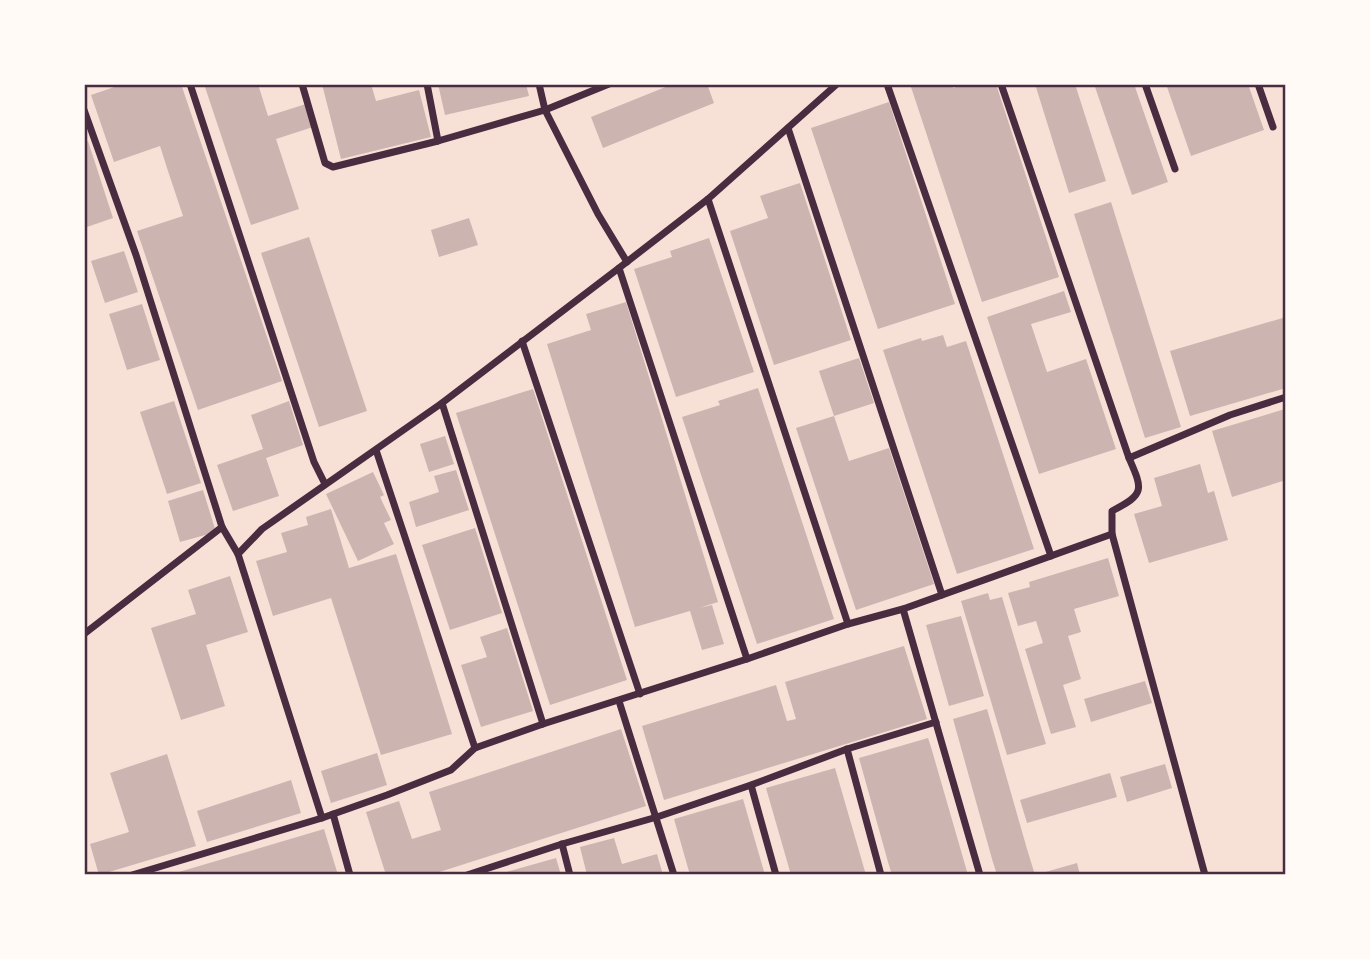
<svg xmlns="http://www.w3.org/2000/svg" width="1370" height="959" viewBox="0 0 1370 959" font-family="Spectral,serif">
<rect width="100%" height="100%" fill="#f7e1d7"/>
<g fill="#ccb4b1">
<polygon points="123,84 181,84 282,381 198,410 137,231 183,216 167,168 160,146 114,162 91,95"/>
<polygon points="204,84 258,84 268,116 306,104 313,127 276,139 299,209 251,225"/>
<polygon points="322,84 371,84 376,101 419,90 431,137 341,159"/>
<polygon points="438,84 526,84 529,96 445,115"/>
<polygon points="673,84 707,84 714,103 603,148 591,117"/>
<polygon points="910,84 952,84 953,88 967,84 996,84 1059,277 982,302"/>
<polygon points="1035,84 1075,84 1106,181 1069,193"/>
<polygon points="1094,84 1134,84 1168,182 1132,195"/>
<polygon points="1166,84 1248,84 1264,130 1191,156"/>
<polygon points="889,102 955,304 878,329 811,128"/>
<polygon points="88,141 113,218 84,228 84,142"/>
<polygon points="800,183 851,340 774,365 730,231 768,218 760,196"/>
<polygon points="1111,202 1181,427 1145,438 1074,214"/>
<polygon points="469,218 478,245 439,257 431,230"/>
<polygon points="309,237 367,411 319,427 261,253"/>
<polygon points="709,238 754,372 676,397 634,269 672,257 670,251"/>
<polygon points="124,251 138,292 105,303 91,261"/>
<polygon points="1064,291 1071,312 1031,324 1047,372 1086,359 1116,449 1039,474 987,317"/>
<polygon points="626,302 718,602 699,608 712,605 724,644 702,650 690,611 635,627 547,344 591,330 586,314"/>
<polygon points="142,304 160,360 127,370 109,314"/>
<polygon points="1286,317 1286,388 1190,416 1170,351"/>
<polygon points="943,335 947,347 966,341 1034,549 957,574 883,350 921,338 922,341"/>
<polygon points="859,358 874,403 834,416 819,371"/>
<polygon points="758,388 834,619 757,644 682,417 720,405 718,401"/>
<polygon points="533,389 627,680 550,705 456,413"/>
<polygon points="174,401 201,483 167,494 140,412"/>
<polygon points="289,401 303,445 266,458 279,496 233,511 217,465 263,449 251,415"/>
<polygon points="1285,409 1286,480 1232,497 1212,431"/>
<polygon points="834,416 849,461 889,448 934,584 856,610 796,428"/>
<polygon points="445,436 454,464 429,472 420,444"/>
<polygon points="1200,464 1208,493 1214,491 1228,540 1149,563 1134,514 1162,506 1154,478"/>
<polygon points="456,470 469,510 416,527 409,502 439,492 434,476"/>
<polygon points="373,472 384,495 380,497 391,520 384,523 394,544 358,561 326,494"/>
<polygon points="203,490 216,532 180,542 168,501"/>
<polygon points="331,509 349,568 396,554 452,734 381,755 331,598 273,616 256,561 287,552 281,533 308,525 306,517"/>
<polygon points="475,528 502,613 450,630 422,545"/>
<polygon points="1108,558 1119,596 1074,609 1081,632 1068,636 1081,679 1063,685 1076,727 1051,734 1025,649 1043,643 1036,621 1018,626 1008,593 1030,587 1029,582"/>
<polygon points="230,576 248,632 206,645 225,706 181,720 151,628 196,614 188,590"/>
<polygon points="988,593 990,600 1002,597 1046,744 1007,755 961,601"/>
<polygon points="961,616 984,696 949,706 926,625"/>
<polygon points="507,628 533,711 481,727 461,665 487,657 480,637"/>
<polygon points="904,646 927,719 664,800 642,726 776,685 787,721 796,719 785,682"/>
<polygon points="1145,681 1152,703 1091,722 1084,699"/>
<polygon points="987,709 1027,849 1035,875 997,875 992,859 953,719"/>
<polygon points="621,729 646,806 430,875 386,875 366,812 399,801 412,839 441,830 429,792"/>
<polygon points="928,738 931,747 968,875 892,875 888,862 859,758"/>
<polygon points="377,753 387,785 331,803 321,771"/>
<polygon points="167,754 196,846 99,875 90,844 129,832 110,773"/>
<polygon points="1165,764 1172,788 1127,802 1120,777"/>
<polygon points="835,768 866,875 791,875 766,788"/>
<polygon points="1110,773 1117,797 1027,823 1020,800"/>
<polygon points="291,780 301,813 207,842 197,811"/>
<polygon points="743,799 765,875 690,875 674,819"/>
<polygon points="324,829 338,875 172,875 172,874"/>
<polygon points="614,838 622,864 657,854 663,875 587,875 580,847"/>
<polygon points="556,858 561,875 499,875 499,874"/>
<polygon points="1077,863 1080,875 1043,875 1042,873"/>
</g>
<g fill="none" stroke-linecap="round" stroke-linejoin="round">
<g stroke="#4a2c40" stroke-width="7">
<polyline points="190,84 314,462 325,484"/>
<polyline points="302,84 325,163 333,167 438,141 545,110 609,84"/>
<polyline points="427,84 438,141"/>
<polyline points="539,84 545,110 598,214 627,262"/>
<polyline points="887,84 1051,556"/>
<path d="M1001,84L1129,458C1143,490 1145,494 1112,511V534L1205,875"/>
<polyline points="1145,84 1175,169"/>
<polyline points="1258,84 1273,127"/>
<polyline points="84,110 136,255 222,527 238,554 322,818"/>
<polyline points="788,128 942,595"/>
<polyline points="708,199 848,624"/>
<polyline points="619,268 747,659"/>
<polyline points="522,341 640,694"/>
<polyline points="442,403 543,724"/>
<polyline points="376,450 475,748"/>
<polyline points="1129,458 1230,415 1286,397"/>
<polyline points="238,554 262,529 442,403 619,268 708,199 837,84"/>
<polyline points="903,609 980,875"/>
<polyline points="84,634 222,527"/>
<polyline points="619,701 674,875"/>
<polyline points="847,749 881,875"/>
<polyline points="751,785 776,875"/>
<polyline points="333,814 350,875"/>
<polyline points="562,844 570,875"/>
<polyline points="132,875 322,818 387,795 451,770 475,748 543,724 747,659 848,624 903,609 1112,534"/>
<polyline points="467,875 562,844 657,817 751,785 847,749 936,722"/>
</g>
</g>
<rect width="1370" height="959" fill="none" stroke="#fffaf5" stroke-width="172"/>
<rect x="86" y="86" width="1198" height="787" fill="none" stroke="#4a2c40" stroke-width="2.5"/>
</svg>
